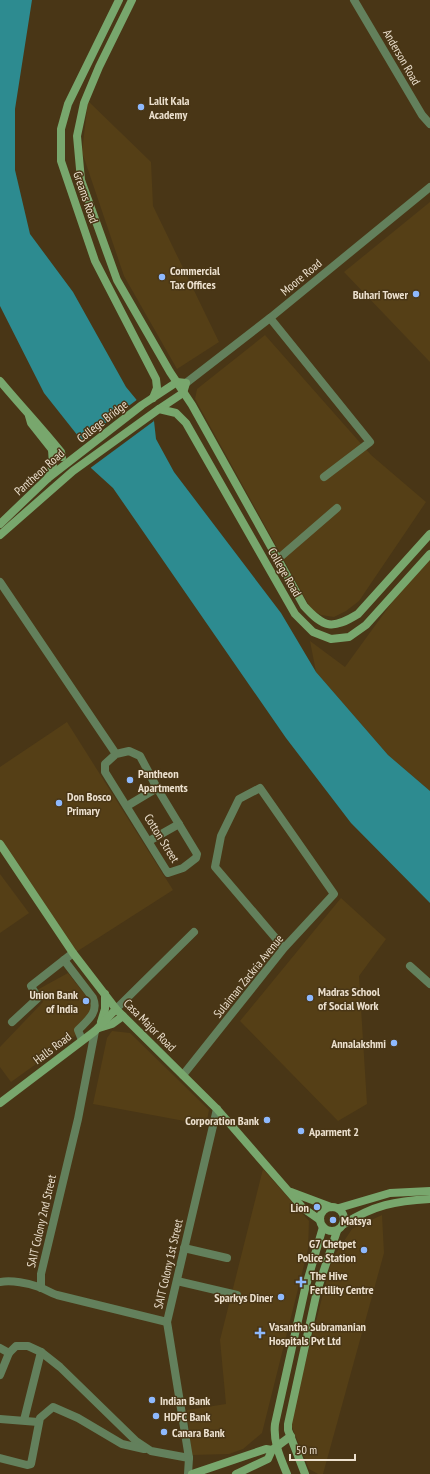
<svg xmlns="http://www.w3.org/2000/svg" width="430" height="1474" viewBox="0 0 430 1474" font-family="'PT Sans Narrow',sans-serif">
<rect width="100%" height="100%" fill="#493616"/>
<g fill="#553f16">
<polygon points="88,101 151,162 153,206 219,342 177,369 124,276 82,152"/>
<polygon points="430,202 430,362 344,272"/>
<polygon points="265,335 371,455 426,502 359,601 346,611 334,617 321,615 311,609 195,399 197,389"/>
<polygon points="430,550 430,791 388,755 316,672 310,641 345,667"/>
<polygon points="67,722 173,890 73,954 0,840 0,767"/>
<polygon points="0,874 29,913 0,933"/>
<polygon points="341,898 386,939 359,976 367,1104 338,1121 240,1021"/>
<polygon points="68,973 94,1006 86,1028 11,1082 0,1067 0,1047 43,1002 37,990"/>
<polygon points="112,1031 130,1033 209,1110 206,1125 93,1104 107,1038"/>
<polygon points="263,1169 309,1221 308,1249 262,1433 243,1449 229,1454 192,1455 187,1410 226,1404 220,1340"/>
<polygon points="382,1215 384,1253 323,1474 318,1474 309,1469 290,1422 332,1259 352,1229"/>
</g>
<polygon fill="#2d8b90" points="0,0 32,0 15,109 15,170 30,234 73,292 126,387 154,421 156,439 174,472 281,613 316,672 388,755 430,791 430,903 351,823 286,738 113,488 91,468 82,441 44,393 0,306"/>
<polygon fill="#493616" points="138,399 154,421 89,469 80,442"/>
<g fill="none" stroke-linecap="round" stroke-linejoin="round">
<g stroke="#63805c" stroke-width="8">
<polyline points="354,0 422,115 430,124"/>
<polyline points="270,318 370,442 324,477"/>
<polyline points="186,383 270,318 430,187"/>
<polyline points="278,559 337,508"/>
<polyline points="0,582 116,754 105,764 105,772 166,870 168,873 183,868 196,858 197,854 157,788 140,756 129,751 116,754"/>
<polyline points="127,806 157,788"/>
<polyline points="149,841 179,824"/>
<path d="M64,960L93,998C99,1012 88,1020 78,1030L82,1040"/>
<polyline points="410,966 430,984"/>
<polyline points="116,1009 194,932"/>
<polyline points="12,1022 38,998 31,986 73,953"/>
<polyline points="183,1075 284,948 334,894 260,788 239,799 221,836 215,867 284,948"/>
<polyline points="184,1248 227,1258"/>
<polyline points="177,1281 237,1295"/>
<path d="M0,1282C12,1280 28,1283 39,1287C45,1289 50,1293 57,1295L167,1322"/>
<polyline points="41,1288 41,1274 78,1119 95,1031"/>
<polyline points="0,1348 9,1353 16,1346 28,1346 41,1352 60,1367 136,1441 151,1451 189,1458"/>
<polyline points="0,1375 9,1353"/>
<polyline points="0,1419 38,1422"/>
<polyline points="24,1420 41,1352"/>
<polyline points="0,1458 27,1465 31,1464 40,1418 53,1407 78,1418 122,1444 144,1449"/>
<polyline points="188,1474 189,1458 167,1322 217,1109"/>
</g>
<g stroke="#78a76d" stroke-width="8">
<polyline points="119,0 68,104 61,129 61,161 95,261 156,379 157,388 153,398"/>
<path d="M132,0L99,67L84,103L77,136L81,180L117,280L170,372L192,405L304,606C324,628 332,630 358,614L430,534"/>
<path d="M0,381C20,405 41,427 61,452L62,457"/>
<polyline points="29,416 31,423 54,452"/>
<polyline points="48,478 53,465 52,449"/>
<polyline points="0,524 48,478 142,405 177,382 186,383 183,393 159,409"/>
<polyline points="0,535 73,471 159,409 176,413 186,423 295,614 313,632 331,639 349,637 366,625 430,554"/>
<polyline points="0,844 73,953 116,1009 217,1109 303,1208 320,1220"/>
<polyline points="101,1022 105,1009 105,994"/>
<polyline points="99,1028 112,1024 123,1016"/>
<polyline points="0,1103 95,1031 116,1009"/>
<polyline points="291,1192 331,1207"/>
<circle cx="332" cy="1219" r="12"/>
<polyline points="339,1208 390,1193 430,1191"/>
<path d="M344,1224C374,1205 395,1201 430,1199"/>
<polyline points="192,1474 266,1449 272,1450"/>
<polyline points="236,1474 268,1459 272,1450 291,1436"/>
<path d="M287,1474C280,1457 273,1442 275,1424L305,1289L323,1227"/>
<polyline points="305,1474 288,1430 288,1424 317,1291 337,1231"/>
</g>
</g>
<g fill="#8eb9fd" stroke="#493616" stroke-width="1.5">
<circle cx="141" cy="107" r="4"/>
<circle cx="162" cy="277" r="4"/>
<circle cx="416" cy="294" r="4"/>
<circle cx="130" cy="780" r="4"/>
<circle cx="59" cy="803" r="4"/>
<circle cx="310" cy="998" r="4"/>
<circle cx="86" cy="1001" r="4"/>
<circle cx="394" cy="1043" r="4"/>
<circle cx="267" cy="1120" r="4"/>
<circle cx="301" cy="1131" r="4"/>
<circle cx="317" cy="1207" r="4"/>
<circle cx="333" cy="1220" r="4"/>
<circle cx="364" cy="1250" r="4"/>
<path d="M299 1276h4v4h4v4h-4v4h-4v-4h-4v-4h4z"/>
<circle cx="281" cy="1297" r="4"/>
<path d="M258 1327h4v4h4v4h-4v4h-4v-4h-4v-4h4z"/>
<circle cx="152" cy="1400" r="4"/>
<circle cx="156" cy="1416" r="4"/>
<circle cx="164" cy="1432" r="4"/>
</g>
<g text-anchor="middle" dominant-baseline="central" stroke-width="3" stroke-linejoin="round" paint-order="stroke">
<g font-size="12" fill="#ece0ce" stroke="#493616">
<text transform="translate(402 57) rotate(60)">Anderson Road</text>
<text transform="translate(86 197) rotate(71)">Greams Road</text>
<text transform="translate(301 277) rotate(-40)">Moore Road</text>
<text transform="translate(102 421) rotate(-38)">College Bridge</text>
<text transform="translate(39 472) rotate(-42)">Pantheon Road</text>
<text transform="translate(285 572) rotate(60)">College Road</text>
<text transform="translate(162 838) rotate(58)">Cotton Street</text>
<text transform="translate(248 976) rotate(-51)">Sulaiman Zackria Avenue</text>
<text transform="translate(150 1025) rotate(45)">Casa Major Road</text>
<text transform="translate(52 1048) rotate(-37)">Halls Road</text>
<text transform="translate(41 1221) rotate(-77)">SAIT Colony 2nd Street</text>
<text transform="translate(168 1264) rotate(-77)">SAIT Colony 1st Street</text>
</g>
<g font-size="12" font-weight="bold" fill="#ece0ce" stroke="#493616" text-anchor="start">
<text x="149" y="100">Lalit Kala<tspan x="149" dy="14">Academy</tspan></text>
<text x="170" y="270">Commercial<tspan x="170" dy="14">Tax Offices</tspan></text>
<text x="408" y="294" text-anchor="end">Buhari Tower</text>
<text x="138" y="773">Pantheon<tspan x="138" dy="14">Apartments</tspan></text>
<text x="67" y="796">Don Bosco<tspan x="67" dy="14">Primary</tspan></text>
<text x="318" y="991">Madras School<tspan x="318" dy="14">of Social Work</tspan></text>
<text x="78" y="994" text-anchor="end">Union Bank<tspan x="78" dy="14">of India</tspan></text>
<text x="386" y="1043" text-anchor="end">Annalakshmi</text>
<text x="259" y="1120" text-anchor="end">Corporation Bank</text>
<text x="309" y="1131">Aparment 2</text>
<text x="309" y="1207" text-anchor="end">Lion</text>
<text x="341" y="1220">Matsya</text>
<text x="356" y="1243" text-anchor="end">G7 Chetpet<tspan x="356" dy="14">Police Station</tspan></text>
<text x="310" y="1275">The Hive<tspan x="310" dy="14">Fertility Centre</tspan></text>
<text x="273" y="1297" text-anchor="end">Sparkys Diner</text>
<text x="269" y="1326">Vasantha Subramanian<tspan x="269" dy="14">Hospitals Pvt Ltd</tspan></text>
<text x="160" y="1400">Indian Bank</text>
<text x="164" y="1416">HDFC Bank</text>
<text x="172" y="1432">Canara Bank</text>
</g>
</g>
<path d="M290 1454v6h65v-6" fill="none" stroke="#ece0ce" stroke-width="2"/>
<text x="296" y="1454" font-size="12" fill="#ece0ce" stroke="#493616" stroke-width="3" paint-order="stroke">50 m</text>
</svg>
